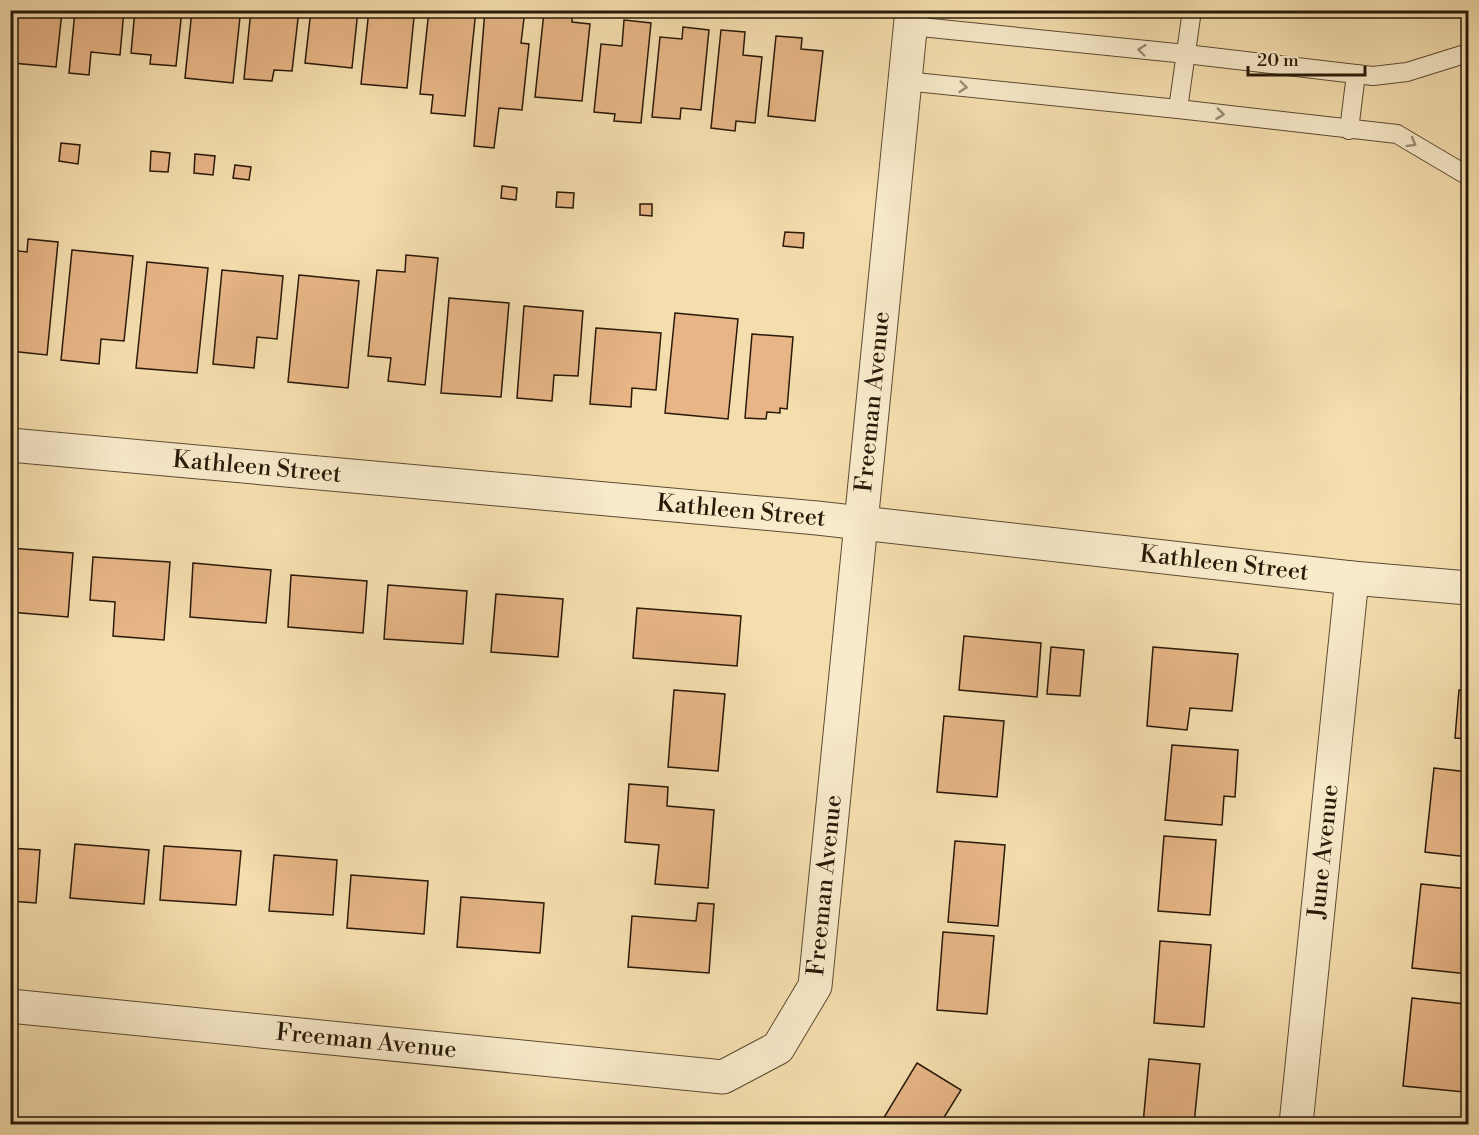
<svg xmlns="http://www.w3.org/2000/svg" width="1479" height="1135" viewBox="0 0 1479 1135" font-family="'Libre Bodoni',serif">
<rect width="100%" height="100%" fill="#f5deae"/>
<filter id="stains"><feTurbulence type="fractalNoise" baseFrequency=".00333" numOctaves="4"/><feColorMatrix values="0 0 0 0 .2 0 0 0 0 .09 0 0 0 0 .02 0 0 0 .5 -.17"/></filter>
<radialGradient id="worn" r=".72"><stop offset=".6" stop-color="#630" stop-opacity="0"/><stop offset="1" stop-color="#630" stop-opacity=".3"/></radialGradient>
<g fill="#e7b586" stroke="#291a09" stroke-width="1.5">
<polygon points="18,10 65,10 65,13 62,12 56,67 12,63"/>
<polygon points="73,10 124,10 120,55 91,52 89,75 69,73 75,11"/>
<polygon points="135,10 182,10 176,66 150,64 151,55 131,53"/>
<polygon points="192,10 232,10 231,16 240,17 233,83 185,78"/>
<polygon points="251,10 299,10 292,71 274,70 272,81 244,79"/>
<polygon points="311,10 358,10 352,68 305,63"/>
<polygon points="369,10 407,10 406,16 414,17 407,88 361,84"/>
<polygon points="429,10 476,10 465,116 431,113 433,95 420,94"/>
<polygon points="485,10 525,10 521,43 529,44 522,110 499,108 494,148 474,146"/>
<polygon points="544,12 572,14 572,22 590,24 582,101 535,97"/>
<polygon points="624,20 651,23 641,123 614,121 615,114 594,112 601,44 622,46"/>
<polygon points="683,27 709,30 701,110 681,108 680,119 652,117 660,37 682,39"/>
<polygon points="721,30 745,32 743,55 762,57 755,123 736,121 735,131 711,128"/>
<polygon points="776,36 802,38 801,49 823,51 815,121 768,116"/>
<rect x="10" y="108" width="6" height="11"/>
<polygon points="61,143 80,145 78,164 59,161"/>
<polygon points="151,151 170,153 168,172 150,171"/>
<polygon points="195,154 215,156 213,175 194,173"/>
<polygon points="235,165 251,167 249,180 233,178"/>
<polygon points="502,186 517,188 516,200 501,198"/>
<polygon points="557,192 574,193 573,208 556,207"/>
<polygon points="10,193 13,193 11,212 10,212"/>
<polygon points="640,204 652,204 652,216 640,215"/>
<polygon points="785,232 804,233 803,248 783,246"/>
<polygon points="28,239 58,242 47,355 10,351 10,250 27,252"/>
<polygon points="72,250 133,256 124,341 101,339 99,364 61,360"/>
<polygon points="406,255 438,258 425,385 388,381 391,358 368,356 377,270 405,272"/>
<polygon points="147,262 208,268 197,373 136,368"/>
<polygon points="222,270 283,276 277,339 257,337 254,368 213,364"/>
<polygon points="299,275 359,281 348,388 288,382"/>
<polygon points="449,298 509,303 501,397 441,393"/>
<polygon points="524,306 583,311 578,376 554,375 552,401 517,398"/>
<polygon points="675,313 738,319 728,419 665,413"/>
<polygon points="1468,322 1468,401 1461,400"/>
<polygon points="596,328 661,333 656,390 632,388 631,407 590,404"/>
<polygon points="752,334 793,337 787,409 780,408 780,413 767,412 766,419 745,418"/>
<polygon points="10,548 73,553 68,617 10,612"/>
<polygon points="93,557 170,562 164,640 113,636 115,602 90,600"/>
<polygon points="193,563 271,570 266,623 190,617"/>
<polygon points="291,575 367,581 363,633 288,627"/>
<polygon points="388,585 467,591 463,644 384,639"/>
<polygon points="496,594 563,599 558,657 491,652"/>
<polygon points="637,608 741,616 737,666 633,658"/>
<polygon points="964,636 1041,643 1037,697 959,690"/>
<polygon points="1051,647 1084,650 1080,696 1047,694"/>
<polygon points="1153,647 1238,654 1232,711 1190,708 1187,730 1147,726"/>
<polygon points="674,690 725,694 718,771 668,767"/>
<polygon points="1459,690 1468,690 1468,739 1455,738"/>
<polygon points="944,716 1004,721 997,797 937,792"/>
<polygon points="1172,745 1238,750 1235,797 1224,796 1222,825 1165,820"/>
<polygon points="1434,768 1468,772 1468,857 1425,852"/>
<polygon points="629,784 668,787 667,806 714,810 708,888 655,884 659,845 625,842"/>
<polygon points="1164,836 1216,840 1210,915 1158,911"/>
<polygon points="955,841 1005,845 998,926 948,922"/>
<polygon points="75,844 149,850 144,904 70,898"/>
<polygon points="164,846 241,851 236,905 160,900"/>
<polygon points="10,848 40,850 36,903 10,901"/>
<polygon points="274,855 337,860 333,915 269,911"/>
<polygon points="351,875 428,881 424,934 347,928"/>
<polygon points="1421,884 1468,889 1468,974 1412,968"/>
<polygon points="461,897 544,903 540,953 457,947"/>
<polygon points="698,903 714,904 709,973 628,967 632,916 696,921"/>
<polygon points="943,932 994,936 987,1014 937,1010"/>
<polygon points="1160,941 1211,945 1204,1027 1154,1023"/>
<polygon points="1412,998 1465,1004 1462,1034 1468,1034 1468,1049 1464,1092 1403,1086"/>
<polygon points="1149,1059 1200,1064 1194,1124 1143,1124"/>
<polygon points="917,1063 961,1090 940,1124 880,1124"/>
<polygon points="14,1117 68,1123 68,1124 13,1124"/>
</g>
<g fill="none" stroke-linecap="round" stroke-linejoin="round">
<g stroke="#5c4b32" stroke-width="20">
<g id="service">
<polyline points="911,26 1186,54 1373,76 1407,72 1468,53"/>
<polyline points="905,81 1178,109 1397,134 1468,176"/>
<polyline points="1178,109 1192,10"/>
<polyline points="1349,130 1356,74"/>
</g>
</g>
<g stroke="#5c4b32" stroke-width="35">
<g id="minor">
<path id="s1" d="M10,445L817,518L1352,578L1468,588"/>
<path id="s2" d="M10,1006L723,1077L778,1048L815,986L912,10"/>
<path id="s3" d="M1296,1124L1352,578"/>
</g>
</g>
<use href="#service" stroke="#f8eaca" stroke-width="18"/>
<use href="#minor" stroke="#f8eaca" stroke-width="33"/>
</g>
<defs><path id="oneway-chevron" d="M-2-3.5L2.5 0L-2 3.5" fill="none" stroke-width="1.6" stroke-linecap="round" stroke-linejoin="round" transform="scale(1.5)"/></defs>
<g stroke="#9b8c73">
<use href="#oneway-chevron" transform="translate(1142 50) rotate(-174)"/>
<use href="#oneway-chevron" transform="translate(963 87) rotate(6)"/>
<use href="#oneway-chevron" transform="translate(1220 114) rotate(7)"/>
<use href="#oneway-chevron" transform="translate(1412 143) rotate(30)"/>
</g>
<g text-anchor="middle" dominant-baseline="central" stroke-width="5" stroke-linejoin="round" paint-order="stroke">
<g font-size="24" fill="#291a09" stroke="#f8eaca">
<text stroke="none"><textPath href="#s2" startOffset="1438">Freeman Avenue</textPath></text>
<text stroke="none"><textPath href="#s1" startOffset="248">Kathleen Street</textPath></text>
<text stroke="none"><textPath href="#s1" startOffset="734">Kathleen Street</textPath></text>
<text stroke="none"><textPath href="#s1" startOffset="1220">Kathleen Street</textPath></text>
<text stroke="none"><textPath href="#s3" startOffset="274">June Avenue</textPath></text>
<text stroke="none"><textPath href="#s2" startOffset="952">Freeman Avenue</textPath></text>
<text stroke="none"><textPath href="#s2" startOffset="358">Freeman Avenue</textPath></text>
</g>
</g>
<rect width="1479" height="1135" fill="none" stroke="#f5deae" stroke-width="36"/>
<rect x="12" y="12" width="1455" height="1111" fill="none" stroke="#291a09" stroke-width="3"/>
<rect x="18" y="18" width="1443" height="1099" fill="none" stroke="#291a09" stroke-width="1.5"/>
<path d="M1248 66v9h117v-9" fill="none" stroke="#291a09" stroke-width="3"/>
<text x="1257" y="66" font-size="18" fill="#291a09" stroke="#f8eaca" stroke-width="4.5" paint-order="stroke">20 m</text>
<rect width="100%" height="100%" filter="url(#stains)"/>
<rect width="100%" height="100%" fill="url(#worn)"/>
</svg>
